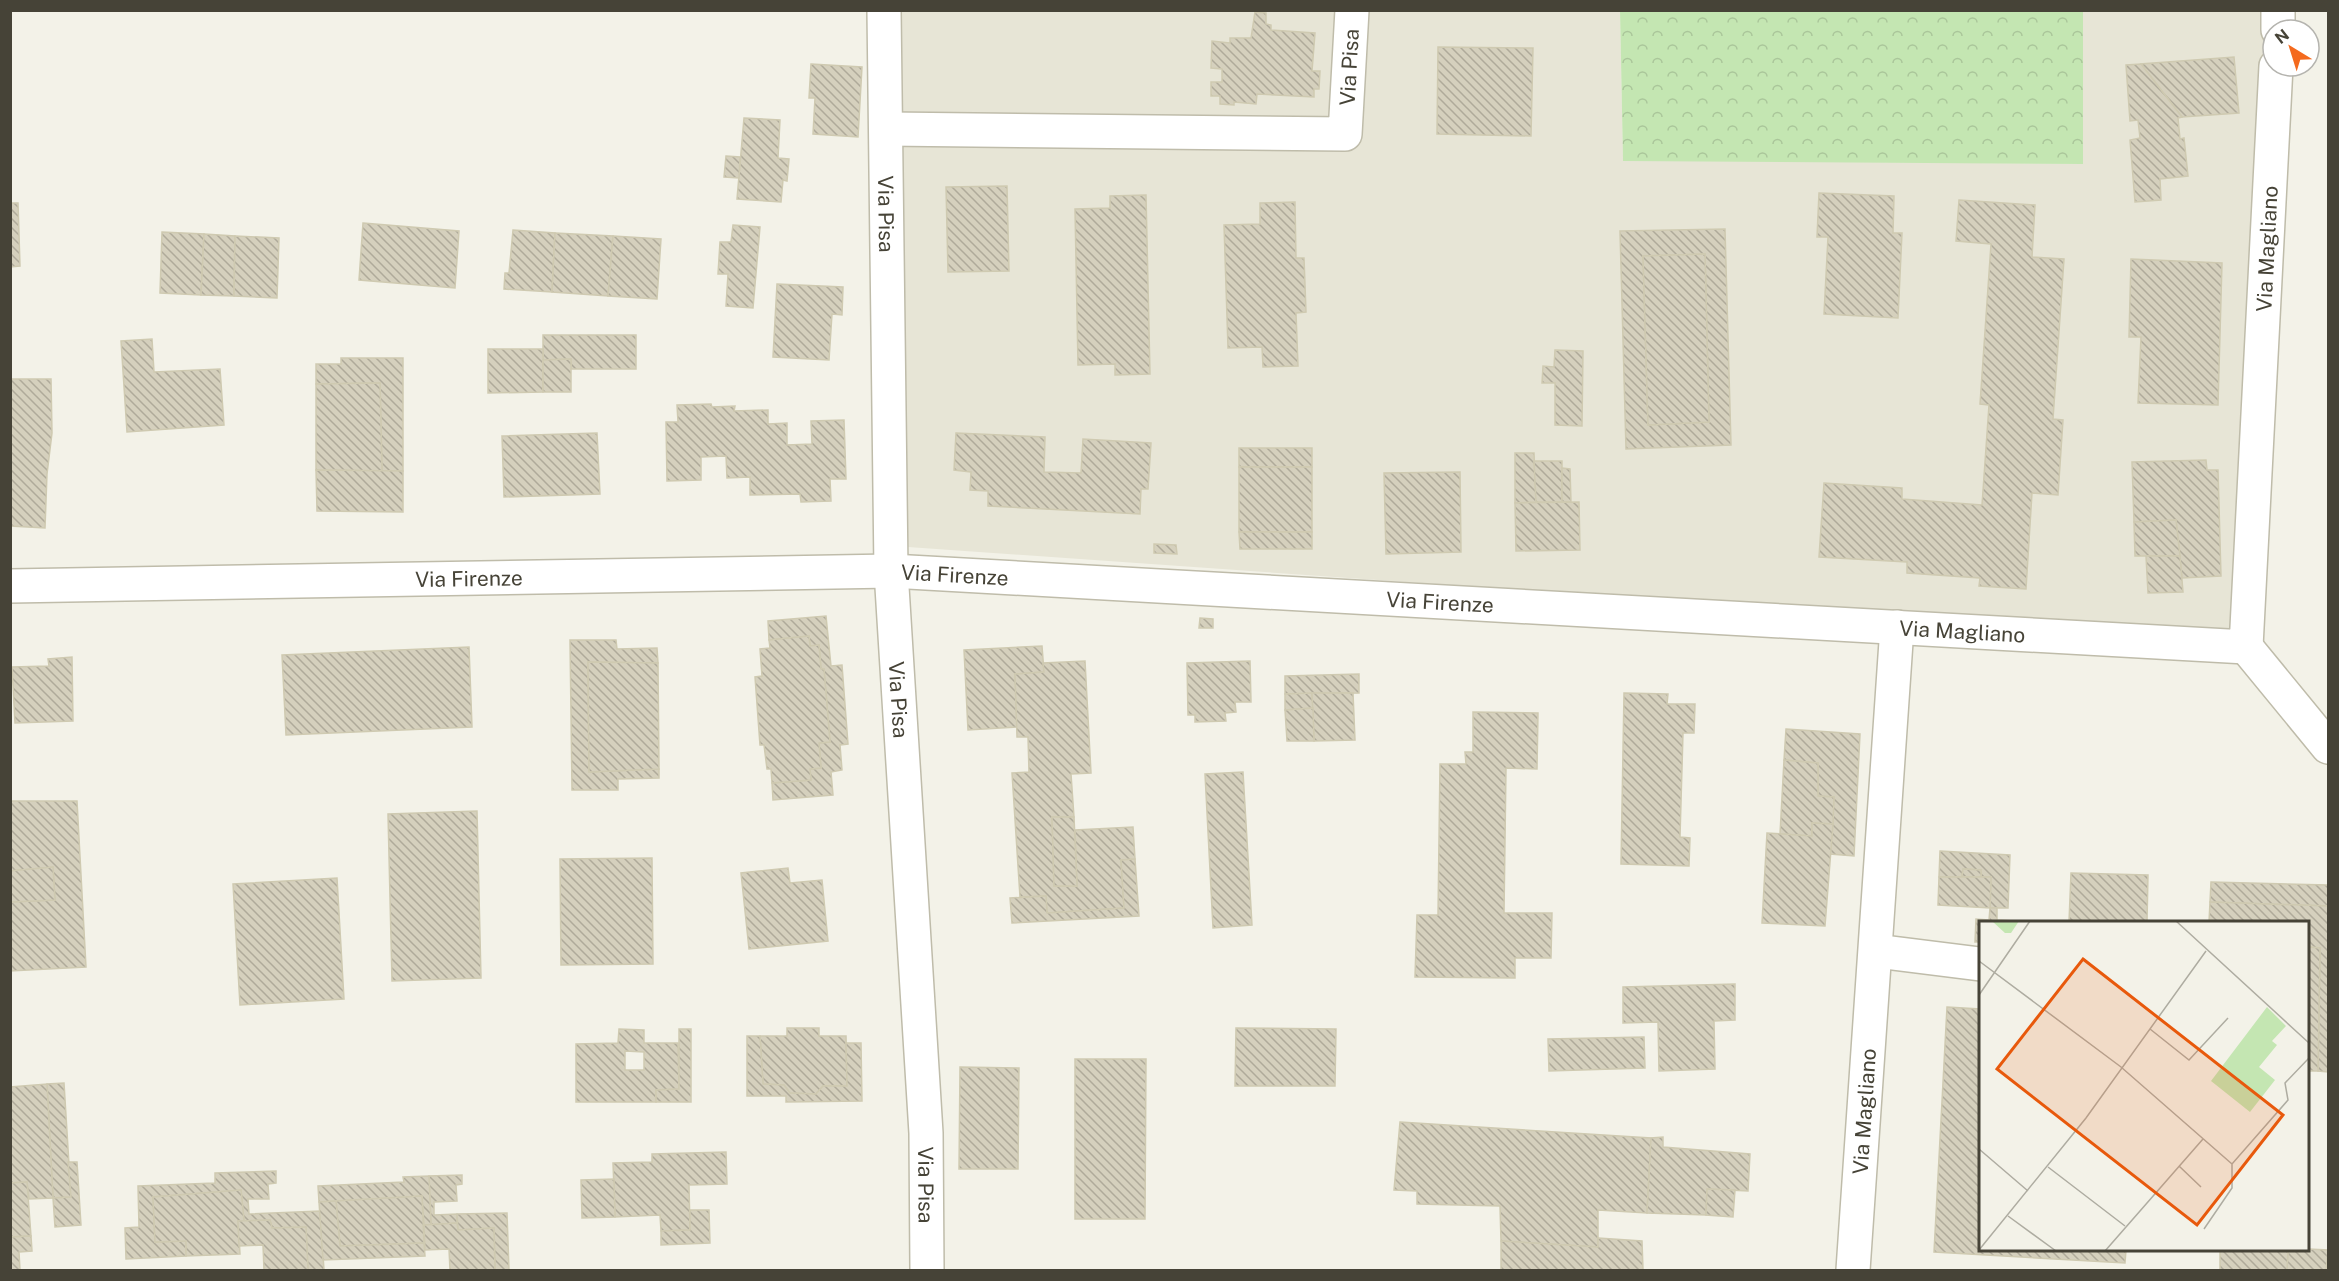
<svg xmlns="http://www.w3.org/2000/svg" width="2339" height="1281" viewBox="0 0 2339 1281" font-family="'Public Sans',sans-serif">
<defs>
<pattern id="forest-crowns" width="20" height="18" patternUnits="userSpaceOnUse" patternTransform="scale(1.5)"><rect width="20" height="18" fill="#c4e6b2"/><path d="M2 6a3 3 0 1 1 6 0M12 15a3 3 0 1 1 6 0" fill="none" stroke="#aac69a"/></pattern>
<pattern id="building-back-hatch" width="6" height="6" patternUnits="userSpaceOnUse" patternTransform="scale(1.5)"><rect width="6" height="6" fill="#d5d0bd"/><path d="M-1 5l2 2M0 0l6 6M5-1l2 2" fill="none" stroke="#afaa9a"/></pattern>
</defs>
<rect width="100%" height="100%" fill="#f3f2e8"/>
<polygon fill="#e7e5d6" points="901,11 1620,11 1623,160 2083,164 2083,11 2266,11 2246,647 2023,619 1464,586 908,547 902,399"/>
<polygon fill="url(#forest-crowns)" points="1620,11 2083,11 2083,164 1623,161"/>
<g fill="url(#building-back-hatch)" stroke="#cfcab1" stroke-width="1.5" fill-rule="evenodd">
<polygon points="1255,12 1266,13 1266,24 1271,25 1271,30 1315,33 1312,71 1320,71 1319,89 1314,89 1314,97 1257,94 1256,104 1234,102 1234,105 1220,104 1220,96 1211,96 1211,82 1222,82 1222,69 1211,68 1212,41 1230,43 1230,38 1251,38"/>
<polygon points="1438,47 1533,48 1531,136 1437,134"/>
<polygon points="2234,57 2239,113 2182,117 2141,64"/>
<polygon points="811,64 862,67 858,137 813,134 815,98 809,98"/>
<polygon points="2141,64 2182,117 2178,118 2180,139 2184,138 2188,176 2160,179 2161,200 2135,202 2130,140 2140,138 2138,120 2130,121 2126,65"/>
<polygon points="744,118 780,120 778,158 789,159 787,181 783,180 781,202 737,199"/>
<polygon points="726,156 740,157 739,178 724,177"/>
<polygon points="1007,186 1009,271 948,272 946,187"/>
<polygon points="1819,193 1894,196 1893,233 1902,233 1898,318 1824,314 1828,237 1817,237"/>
<polygon points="1146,195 1150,374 1115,375 1115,364 1078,365 1075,209 1110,208 1110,196"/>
<polygon points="1959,200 2035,205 2032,257 2064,259 2053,419 2063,420 2058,495 2032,493 2026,589 1979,586 1980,578 1907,573 1907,562 1819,557 1824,483 1902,488 1902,499 1982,505 1989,405 1980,404 1991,244 1956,241"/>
<polygon points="1295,202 1296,258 1304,258 1306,312 1296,313 1298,366 1263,367 1262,347 1228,348 1224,225 1260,224 1260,203"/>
<polygon points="10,203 18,203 20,266 10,267"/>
<polygon points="363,223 459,231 455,288 359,280"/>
<polygon points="733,225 760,227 753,308 726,306 728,274 718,274 720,242 731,242"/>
<path d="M1725,229L1731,445L1626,449L1620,231ZM1705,254L1709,422L1648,425L1643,256Z"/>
<polygon points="513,230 555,233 552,292 504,289 505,273 509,273"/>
<polygon points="162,232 204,234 201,295 160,293"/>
<polygon points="555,233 613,236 608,296 552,292"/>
<polygon points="204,234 235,236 234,296 201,295"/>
<polygon points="235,236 279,238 277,298 234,296"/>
<polygon points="613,236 661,239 657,299 608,296"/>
<polygon points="1705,254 1709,422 1648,425 1643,256"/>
<polygon points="2131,259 2222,263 2218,405 2138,403 2141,337 2129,337"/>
<polygon points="777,284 843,287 842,315 832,314 829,360 773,357"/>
<polygon points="543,335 636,335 636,369 571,369 571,359 543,360"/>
<polygon points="152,339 154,372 220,369 224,425 127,432 121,341"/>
<polygon points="488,349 543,349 543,392 488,393"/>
<polygon points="1555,350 1583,351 1582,426 1555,425 1555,383 1542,383 1543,366 1554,367"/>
<polygon points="341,358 403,358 403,471 382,471 380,383 316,384 316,364 341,364"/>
<polygon points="571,359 571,392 543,392 543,360"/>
<polygon points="10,379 51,379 52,433 47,474 45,528 10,526"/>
<polygon points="380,383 382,471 316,470 316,384"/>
<polygon points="711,404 712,407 735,406 734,411 768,410 768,424 787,423 787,445 812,444 811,421 844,420 846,479 830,479 831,501 801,502 800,494 750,495 750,477 727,478 726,456 701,457 701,480 667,481 666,422 678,422 677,405"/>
<polygon points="597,433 600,494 504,497 502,436"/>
<polygon points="956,433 1045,437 1044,472 1081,473 1083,439 1151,443 1148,489 1141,489 1140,514 988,506 988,491 970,490 971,472 954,470"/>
<rect x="1239" y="448" width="73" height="19"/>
<polygon points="1515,453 1534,453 1536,502 1515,503"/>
<polygon points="2206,460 2207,470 2218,470 2221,576 2182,578 2176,520 2134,522 2132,462"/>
<polygon points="1534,461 1562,461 1562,502 1536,502"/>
<rect x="1239" y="467" width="73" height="65"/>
<polygon points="1562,468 1570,469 1571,502 1562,502"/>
<polygon points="316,470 403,471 403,512 317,511"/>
<polygon points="1460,472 1461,552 1386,554 1384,473"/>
<polygon points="1579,502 1580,550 1516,551 1515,503"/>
<polygon points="2176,520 2180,556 2135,556 2134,522"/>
<polygon points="1239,532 1312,532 1312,549 1240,549"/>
<polygon points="1154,544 1176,545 1177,554 1154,553"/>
<polygon points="2146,556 2180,556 2183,592 2148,593"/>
<polygon points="826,616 831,666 842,665 848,744 840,745 842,770 831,772 833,795 773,800 772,783 811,780 810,769 821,768 819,743 830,742 824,669 821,669 819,645 810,646 809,636 769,640 768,621"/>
<polygon points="1200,618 1213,619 1213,628 1199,628"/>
<polygon points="809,636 810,646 819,645 821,669 824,669 830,742 819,743 821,768 810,769 811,780 772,783 771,769 767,769 764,745 760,745 755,677 762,676 760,649 770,648 769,640"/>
<polygon points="570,640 616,640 617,649 657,648 658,663 588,662 589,772 659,769 659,778 618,779 618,790 572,790"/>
<polygon points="1042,646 1044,672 1015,674 1017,727 968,730 964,650"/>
<polygon points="469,647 472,727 286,735 282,655"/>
<polygon points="72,657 73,721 15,723 12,667 49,666 48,659"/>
<polygon points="1085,661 1091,773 1071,774 1074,817 1052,817 1054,886 1077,886 1075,830 1133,827 1135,859 1121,860 1124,908 1047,913 1046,896 1020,897 1012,773 1029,772 1028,737 1017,737 1015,674 1044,672 1043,663"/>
<polygon points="1250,661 1251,702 1235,702 1236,712 1225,713 1226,721 1195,722 1195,715 1188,715 1187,663"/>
<polygon points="588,662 658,663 659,769 589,772"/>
<polygon points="1359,674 1359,693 1285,694 1285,676"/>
<polygon points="1312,693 1313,708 1285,710 1285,694"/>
<polygon points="1312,693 1353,693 1355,740 1314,741"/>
<polygon points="1624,693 1668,694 1667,704 1695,704 1694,733 1683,733 1680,837 1690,838 1689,866 1621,864"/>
<polygon points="1313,708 1314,741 1287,741 1285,710"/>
<polygon points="1473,712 1538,713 1537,769 1506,768 1504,913 1552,913 1551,958 1515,958 1515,978 1415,977 1417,915 1438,915 1440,764 1466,764 1465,752 1473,752"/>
<polygon points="1786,729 1860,734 1854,856 1830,854 1834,797 1818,796 1818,763 1784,760"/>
<polygon points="1784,760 1818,763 1818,796 1834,797 1833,824 1812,823 1812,836 1780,834"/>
<polygon points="1243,772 1252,925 1213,928 1205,774"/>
<polygon points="10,801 77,801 86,967 10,971 10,902 55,900 53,867 10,871"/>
<polygon points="477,811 481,978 392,981 388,814"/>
<polygon points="1052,817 1074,817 1077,886 1054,886"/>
<polygon points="1812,823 1833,824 1825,926 1762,923 1767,833 1812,836"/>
<polygon points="1940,851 2010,855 2008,908 1990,908 1991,877 1981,877 1981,870 1963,869 1962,877 1939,877"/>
<polygon points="652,858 653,964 561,965 560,859"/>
<polygon points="1135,859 1139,916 1012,923 1010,898 1046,896 1047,913 1124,908 1121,860"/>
<polygon points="53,867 55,900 10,902 10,871"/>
<polygon points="788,868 790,883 822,880 828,941 749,949 741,873"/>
<polygon points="1963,869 1981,870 1981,877 1962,877"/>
<polygon points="2071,873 2148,875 2147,922 2069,922"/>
<polygon points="1939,877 1991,877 1990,908 1938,905"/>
<polygon points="337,878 344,999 240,1005 233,884"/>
<polygon points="2211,882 2328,885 2328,906 2210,902"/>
<polygon points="2210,902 2328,906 2328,1072 2318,1071 2320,948 2308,947 2308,922 2209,922"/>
<polygon points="1990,908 1997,908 1997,920 2033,922 1980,922 1980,942 1975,942 1976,919 1989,920"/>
<polygon points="2308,947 2320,948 2318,1071 2308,1071"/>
<polygon points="1735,984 1735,1020 1714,1021 1715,1069 1659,1071 1658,1022 1623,1023 1623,987"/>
<polygon points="1947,1007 1980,1009 1980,1250 2126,1250 2125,1263 1934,1252"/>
<polygon points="787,1028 819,1028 819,1036 846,1036 847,1086 823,1086 816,1094 790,1093 784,1085 763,1084 760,1036 787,1036"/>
<polygon points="1236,1028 1336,1029 1335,1086 1235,1086"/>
<path d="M619,1029L644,1030V1043H678L679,1089L656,1090V1102H576V1044L618,1043ZM625,1051L644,1052V1070H625Z"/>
<polygon points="679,1029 691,1029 691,1102 656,1102 656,1090 679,1089"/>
<polygon points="747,1036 760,1036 763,1084 784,1085 790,1093 816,1094 823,1086 847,1086 846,1043 861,1043 862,1101 786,1102 786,1096 747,1096"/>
<polygon points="1644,1037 1645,1068 1549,1071 1548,1039"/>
<polygon points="1075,1059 1146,1059 1145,1219 1075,1219"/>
<polygon points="960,1067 1019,1068 1018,1169 959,1169"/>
<polygon points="64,1083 71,1197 53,1198 47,1084"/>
<polygon points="47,1084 53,1198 29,1199 27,1182 10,1183 10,1087"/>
<polygon points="1400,1122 1651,1138 1647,1213 1598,1210 1598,1247 1501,1241 1500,1206 1417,1204 1417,1191 1394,1190"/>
<polygon points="1663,1137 1663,1147 1750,1154 1748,1191 1707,1189 1706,1215 1647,1213 1651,1138"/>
<polygon points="726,1152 727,1184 689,1185 690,1230 661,1231 660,1215 615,1217 613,1163 652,1162 652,1154"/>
<polygon points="68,1162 77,1162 81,1225 55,1227 53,1198 71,1197"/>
<polygon points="276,1171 276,1183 268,1184 269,1199 248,1199 249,1214 320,1211 324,1270 308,1270 306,1227 272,1228 270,1220 244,1221 241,1190 153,1197 155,1242 186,1241 186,1256 126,1259 125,1228 139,1227 138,1186 215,1183 215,1173"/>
<polygon points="462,1175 462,1184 456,1185 457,1201 434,1202 434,1215 457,1214 457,1223 431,1225 429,1176"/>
<polygon points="429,1176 431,1225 424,1225 422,1196 319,1202 318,1186 404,1182 403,1177"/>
<polygon points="614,1179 615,1217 582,1218 581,1180"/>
<polygon points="27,1182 31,1236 10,1237 10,1183"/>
<polygon points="1707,1189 1735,1190 1733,1217 1706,1215"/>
<polygon points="241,1190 244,1221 238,1221 240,1254 186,1256 186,1241 155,1242 153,1197"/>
<polygon points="422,1196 424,1243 340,1246 336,1201"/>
<polygon points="336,1201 340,1246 424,1243 425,1256 323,1260 319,1202"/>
<polygon points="690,1210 709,1210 710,1243 661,1245 661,1231 690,1230"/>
<polygon points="507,1213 509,1270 495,1270 494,1228 458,1230 457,1214"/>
<polygon points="270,1220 272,1228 306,1227 308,1270 264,1270 263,1245 239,1246 238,1221"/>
<polygon points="457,1223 458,1230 494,1228 495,1270 450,1270 449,1249 425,1250 424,1225"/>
<polygon points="31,1236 32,1251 19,1252 20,1270 10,1270 10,1237"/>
<polygon points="1598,1238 1642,1241 1643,1270 1501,1270 1501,1241 1598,1247"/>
<polygon points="2308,1249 2328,1250 2326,1270 2287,1270 2288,1250"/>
<polygon points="2220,1250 2288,1250 2287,1270 2220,1270"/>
</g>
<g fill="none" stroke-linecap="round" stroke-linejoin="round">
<g stroke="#bfbcaa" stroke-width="36">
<g id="minor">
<path id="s1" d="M884,10L891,571L926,1133L927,1270"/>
<polyline points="2278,30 2278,10"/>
<path id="s2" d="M887,129L1345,134L1352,10"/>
<path id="s3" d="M10,586L891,571L2246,647L2276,66"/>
<polyline points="2246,647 2328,747"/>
<polyline points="1876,951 1980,964"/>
<path id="s4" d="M1853,1270L1897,627"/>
</g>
</g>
<use href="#minor" stroke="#fff" stroke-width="33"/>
</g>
<g text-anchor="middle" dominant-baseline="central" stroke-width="5" stroke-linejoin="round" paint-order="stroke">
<g font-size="21" fill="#464337" stroke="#fff">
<text stroke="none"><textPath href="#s2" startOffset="525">Via Pisa</textPath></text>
<text stroke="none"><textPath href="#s1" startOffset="204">Via Pisa</textPath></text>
<text stroke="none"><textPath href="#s3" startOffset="2637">Via Magliano</textPath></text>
<text stroke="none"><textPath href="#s3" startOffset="945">Via Firenze</textPath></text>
<text stroke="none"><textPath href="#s3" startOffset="459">Via Firenze</textPath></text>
<text stroke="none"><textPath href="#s3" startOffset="1431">Via Firenze</textPath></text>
<text stroke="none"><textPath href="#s3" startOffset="1954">Via Magliano</textPath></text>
<text stroke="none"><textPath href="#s1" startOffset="690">Via Pisa</textPath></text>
<text stroke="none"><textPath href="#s4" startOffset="159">Via Magliano</textPath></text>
<text stroke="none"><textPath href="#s1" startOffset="1176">Via Pisa</textPath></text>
</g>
</g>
<g transform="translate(1979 921)">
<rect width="330" height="330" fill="#f3f2e8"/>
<path d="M13,0H40L32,12H26ZM288,86L307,105L293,120L298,124L280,146L296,159L271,191L232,160Z" fill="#c4e6b2"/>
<path fill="none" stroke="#aeaca1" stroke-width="1.5" d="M197,0L330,122M0,40L142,146L253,243L309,179L306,162L330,137M0,74L51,0M171,108L210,139L249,97M0,228L49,270M200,245L222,266M69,246L146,305M29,295L77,330M225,308L253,267V243M0,329L107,197L227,30M126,330L224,218"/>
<path fill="#e8590c" fill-opacity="0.15" stroke="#e8590c" stroke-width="3" d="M104,38L304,194L218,304L18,148Z"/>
<rect width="330" height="330" fill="none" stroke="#464337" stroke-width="3"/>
</g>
<rect width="2339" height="1281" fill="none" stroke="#464337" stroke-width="24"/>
<g transform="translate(2291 48) rotate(322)"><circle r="28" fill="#ffffff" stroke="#b5b4af" stroke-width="1.5"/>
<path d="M0-4.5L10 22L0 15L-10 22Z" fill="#f46a1e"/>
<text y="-9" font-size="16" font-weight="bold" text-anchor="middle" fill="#464337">N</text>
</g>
</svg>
